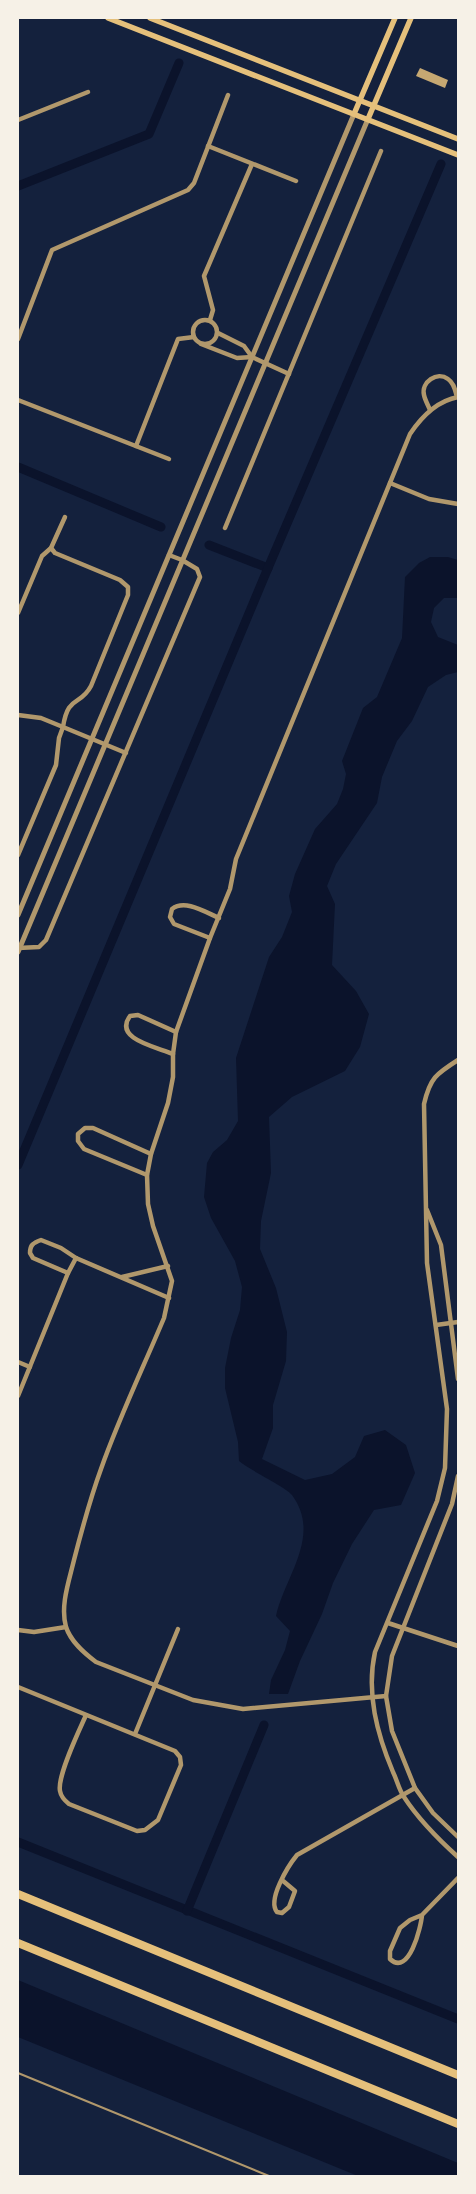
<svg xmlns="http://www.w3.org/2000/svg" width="476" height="2194" viewBox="0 0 476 2194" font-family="'Space Grotesk',sans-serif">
<rect width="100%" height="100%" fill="#14213d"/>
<g fill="#0b132b">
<path d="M430,557H448L458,560V598H444L434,608L431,622L438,637L458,645V672L446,675L428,687L412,721L397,741L382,777L377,803L336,864L327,886L335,904L332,965L356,991L369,1014L360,1047L345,1071L292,1097L269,1117L271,1173L261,1221L260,1249L276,1288L287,1332L286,1361L273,1405V1428L262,1459L305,1480L332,1474L355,1457L364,1436L385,1430L406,1445L415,1473L401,1505L374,1510L352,1544L333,1583L322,1614L300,1661L288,1694H269L271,1680L285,1650L290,1631L276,1616C285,1576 322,1536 292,1495C286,1487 251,1471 239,1461L238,1442L225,1388V1368L231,1338L240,1310L242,1287L235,1261L211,1218L204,1197L207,1163L213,1152L227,1140L238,1121L236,1058L269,957L282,937L292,912L289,896L295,874L315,829L337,804L343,789L346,774L342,761L363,708L377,697L402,638L405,577L419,563Z"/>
<polygon points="18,1980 458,2163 458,2176 358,2176 18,2037"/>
</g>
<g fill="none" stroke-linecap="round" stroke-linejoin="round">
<g stroke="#0b132b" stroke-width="9">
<polyline points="18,186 149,134 179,63"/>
<polyline points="18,467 161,527"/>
<polyline points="209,545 268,568"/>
<polyline points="18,1165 268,568 441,164"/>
<polyline points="18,1842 458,2019"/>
<polyline points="187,1911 264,1725"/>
</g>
</g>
<polygon fill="#c6a872" points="420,68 448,80 445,88 416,76"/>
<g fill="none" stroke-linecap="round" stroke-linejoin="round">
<polyline stroke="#b1986c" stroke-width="2" points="18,2073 269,2176"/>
<g stroke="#b1986c" stroke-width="4.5">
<polyline points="18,120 88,92"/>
<polyline points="208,146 296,181"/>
<circle cx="205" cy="332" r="12"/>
<polyline points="210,320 213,310 204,276 252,164"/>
<polyline points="218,333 244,346 252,357"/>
<polyline points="18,339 52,250 188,190 194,183 228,95"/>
<polyline points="201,344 237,358 252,357 289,374"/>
<polyline points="18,400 169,459"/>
<path d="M430,410C428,405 425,400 424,395C421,382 437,371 448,379C454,383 455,390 457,397"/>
<polyline points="136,446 178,339 194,337"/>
<polyline points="390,483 429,499 458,504"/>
<polyline points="225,528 381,151"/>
<path d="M51,548L55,553L120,580L128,587V595L91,686C80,707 68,694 63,727L126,753"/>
<polyline points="18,613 42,556 51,548 65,517"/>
<polyline points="18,715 41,718 63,727 59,738 56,765 18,855"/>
<path d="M210,938L174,924L170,917L172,909C185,899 205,912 219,918"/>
<polyline points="18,948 39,947 46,940 200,577 197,569 182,560 169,555"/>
<path d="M173,1054C157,1047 113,1039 130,1016L138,1015L176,1032"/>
<path d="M458,1060C436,1074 430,1078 424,1104L427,1263L447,1409L445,1468L437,1501L375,1652C366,1693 377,1734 393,1772C397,1780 399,1790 404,1797C419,1820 438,1839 458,1857"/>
<polyline points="147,1175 84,1149 78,1141 78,1134 85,1128 93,1128 151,1154"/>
<polyline points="427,1210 441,1245 458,1379"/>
<path d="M68,1273L33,1258L30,1253C30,1245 33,1243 41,1240L61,1248L76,1258L169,1298"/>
<polyline points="122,1277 168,1266"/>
<polyline points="436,1325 458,1322"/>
<polyline points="18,1362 30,1367"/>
<polyline points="18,1396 68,1273 76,1258"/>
<polyline points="458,1476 452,1504 392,1656 386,1696 392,1731 415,1788 433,1813 458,1837"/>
<polyline points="388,1623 458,1646"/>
<polyline points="18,1630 34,1632 66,1627"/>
<path d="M18,1687L175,1751L180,1757L181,1765L158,1820L145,1830L137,1831L69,1804C64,1800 61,1797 60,1791C57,1776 79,1731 86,1715"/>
<path d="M386,1696L243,1709L193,1700L96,1662C84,1653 71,1642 66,1627C60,1606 69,1581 74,1560C82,1529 90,1499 101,1469C119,1418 143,1368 164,1318L172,1281L153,1226L148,1204L147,1175L151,1154L168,1103L173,1077V1054L176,1032L210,938L230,889L236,859L410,434C422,416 437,401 458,397"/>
<polyline points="135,1734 178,1629"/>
<path d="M282,1880L295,1891L289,1907L282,1913L277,1912C267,1900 288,1866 297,1855L415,1788"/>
<path d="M422,1915C421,1927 409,1977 390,1959V1951L400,1928L410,1920L422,1915L458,1878"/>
</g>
<g stroke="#b1986c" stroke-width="5">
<polyline points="18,915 354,114"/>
<polyline points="18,952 368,119"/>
</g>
<g stroke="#e5c07b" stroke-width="5.5">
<polyline points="108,18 458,155"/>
<polyline points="150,18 458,139"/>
<polyline points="354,114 395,18"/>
<polyline points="368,119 411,18"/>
</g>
<g stroke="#e5c07b" stroke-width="8">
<polyline points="18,1894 458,2075"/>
<polyline points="18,1943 458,2124"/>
</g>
</g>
<rect width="476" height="2194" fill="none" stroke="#f6f1e7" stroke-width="38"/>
</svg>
